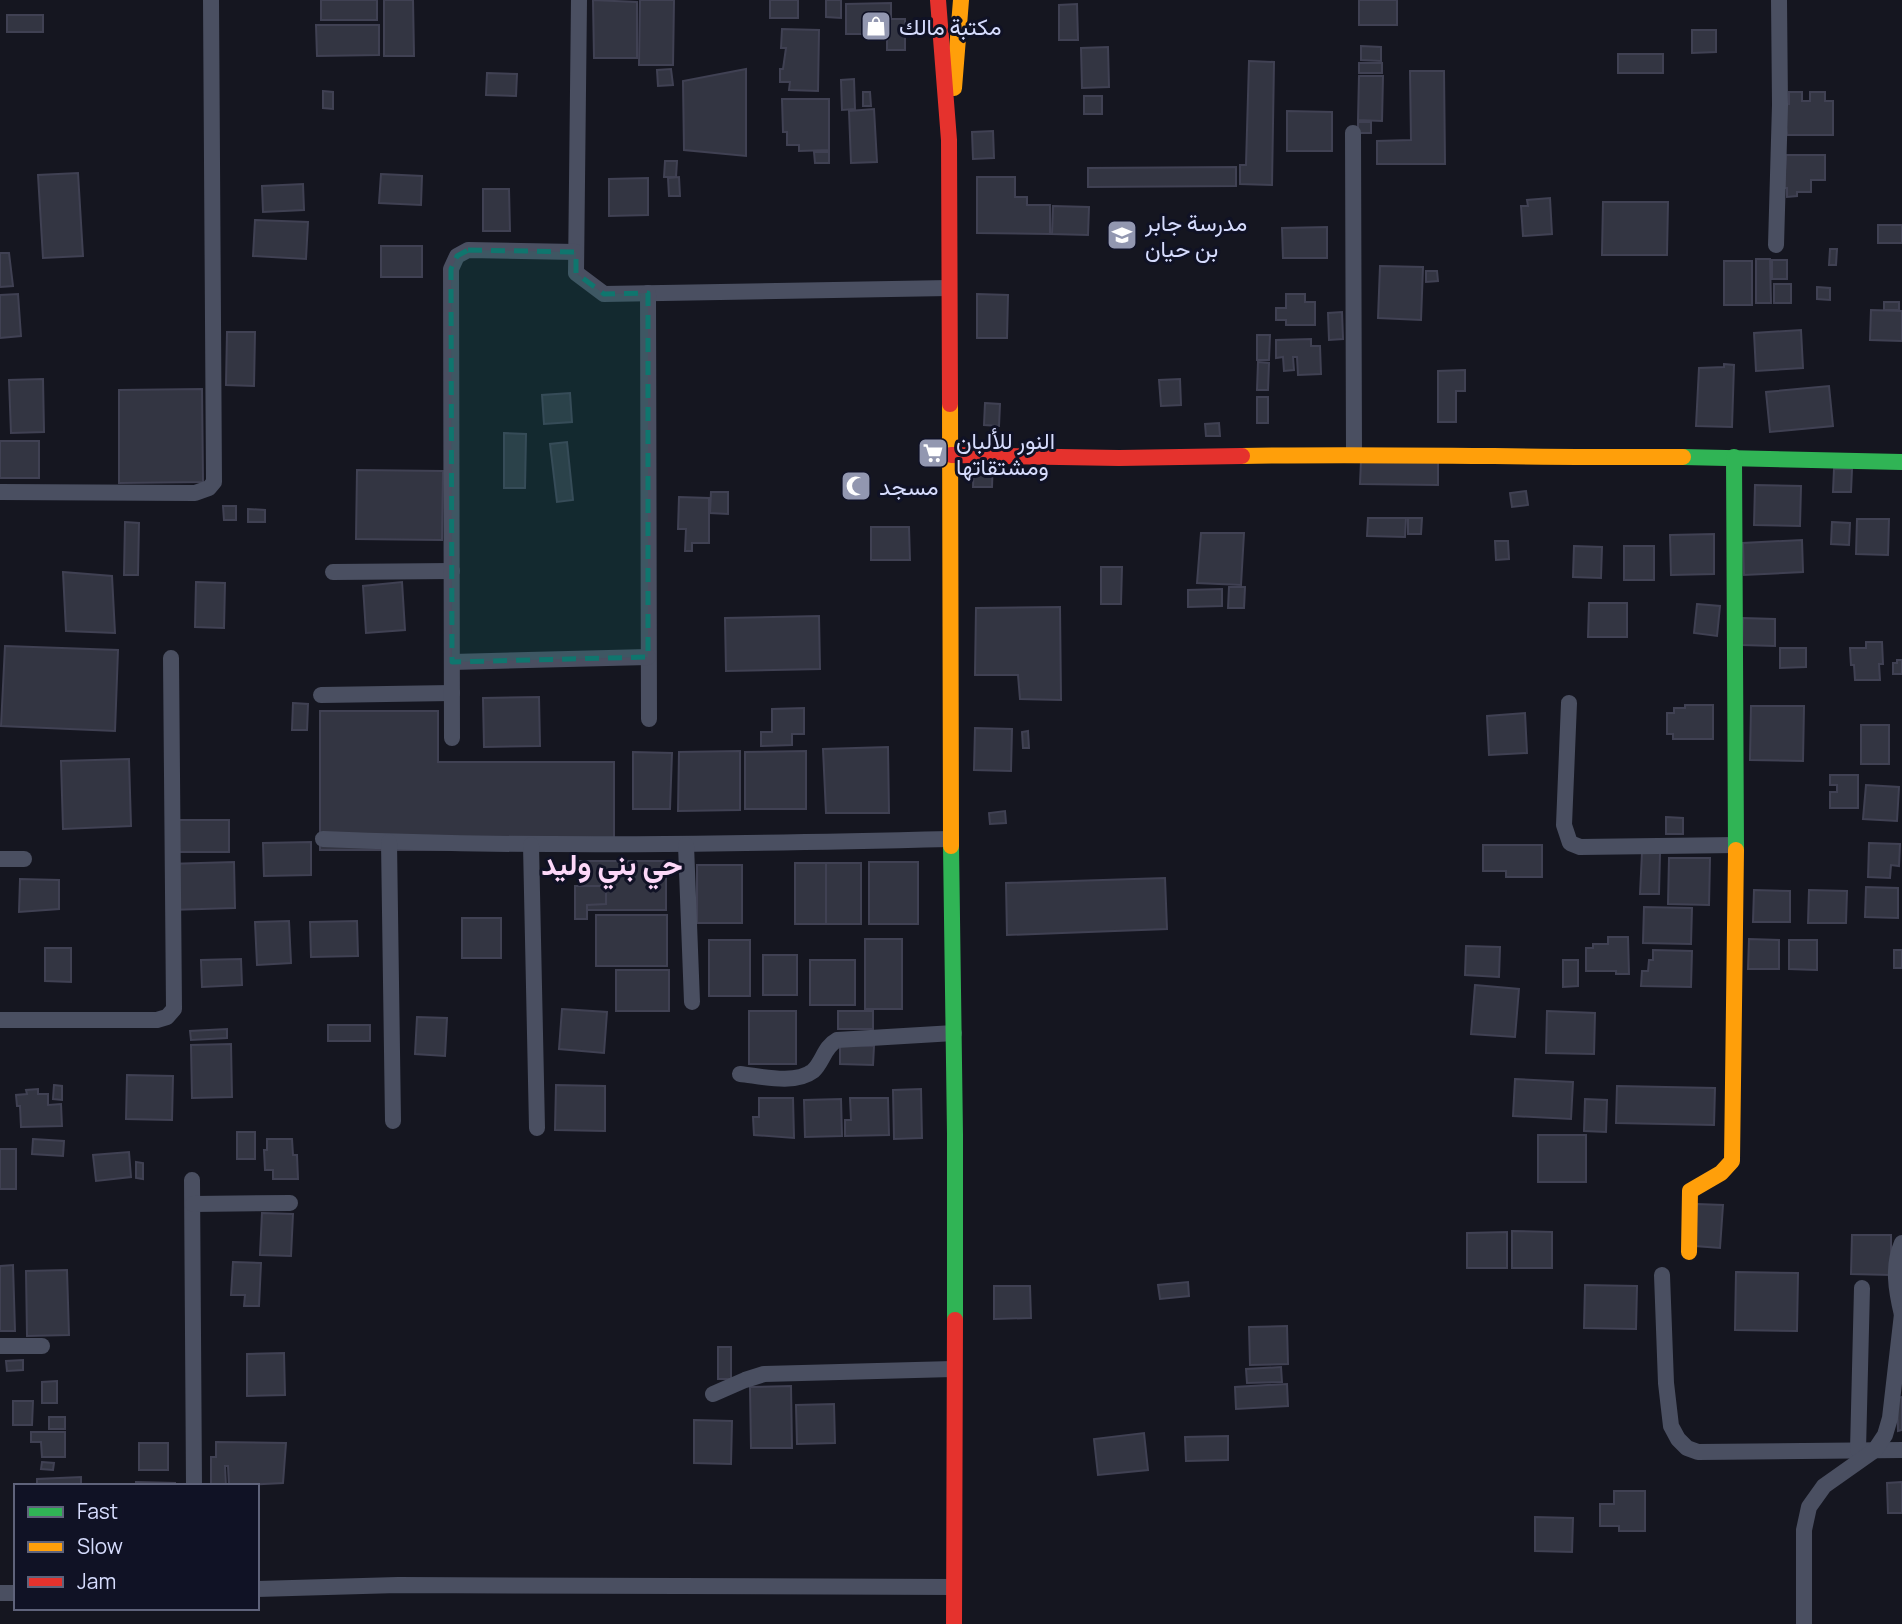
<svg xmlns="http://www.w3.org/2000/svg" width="1902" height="1624" viewBox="0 0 1902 1624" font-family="Manrope,Vazirmatn,sans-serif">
<rect width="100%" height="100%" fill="#151620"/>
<g fill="#333542" stroke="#404153" stroke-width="2">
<rect x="321" y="0" width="56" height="20"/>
<polygon points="384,0 413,0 414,56 384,56"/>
<polygon points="593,0 637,2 637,58 594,58"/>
<polygon points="640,0 674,0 673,65 639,65"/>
<rect x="770" y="0" width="28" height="18"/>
<polygon points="826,0 841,0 841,18 826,17"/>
<rect x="1359" y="0" width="38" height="25"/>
<polygon points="891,3 891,19 905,19 905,50 887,50 887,34 846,34 846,4"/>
<polygon points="1077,4 1078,40 1059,40 1059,5"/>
<rect x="7" y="15" width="36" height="17"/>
<polygon points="316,25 379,25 379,55 317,56"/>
<polygon points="782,29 819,30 818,91 789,90 790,82 780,82 780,69 783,69 786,48 781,48"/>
<polygon points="1692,30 1716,30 1716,52 1692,53"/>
<polygon points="1361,46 1381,47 1381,61 1361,60"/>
<polygon points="1108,47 1109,87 1082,88 1081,48"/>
<rect x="1618" y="54" width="45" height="19"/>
<polygon points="1249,61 1274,62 1272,185 1240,184 1240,165 1246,165"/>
<rect x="1359" y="63" width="23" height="10"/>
<polygon points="671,69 673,85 658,86 657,70"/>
<polygon points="746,69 746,156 684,150 683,81"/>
<polygon points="1410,71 1444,71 1445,164 1377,164 1377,141 1411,140"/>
<polygon points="487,73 517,74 516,96 486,95"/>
<polygon points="1359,76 1383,76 1382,121 1358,120"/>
<polygon points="854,79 855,109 842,110 841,80"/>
<polygon points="323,91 333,92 333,109 323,108"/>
<polygon points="863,92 870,92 871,106 863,106"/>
<polygon points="1789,92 1802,92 1802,101 1810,101 1810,92 1825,92 1825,101 1833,101 1833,135 1787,135 1783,104 1789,104"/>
<rect x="1084" y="96" width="18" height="18"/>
<polygon points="782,99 829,99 829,150 799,151 799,145 787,145 787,132 783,132"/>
<polygon points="874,109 877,162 851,163 849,111"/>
<polygon points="1287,111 1332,112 1332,151 1287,151"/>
<rect x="1358" y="122" width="13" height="11"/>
<polygon points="993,131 994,158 973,159 972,132"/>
<polygon points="814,152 829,152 829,163 815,163"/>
<polygon points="1786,155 1825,155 1825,180 1811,180 1811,192 1797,192 1797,196 1787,197 1787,188 1784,188"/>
<polygon points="665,161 677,161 676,177 664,177"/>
<polygon points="1236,167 1236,186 1088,187 1088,168"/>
<polygon points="78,173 83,256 43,258 38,175"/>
<polygon points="381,174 422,176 421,205 379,203"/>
<polygon points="679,177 680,196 669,196 668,178"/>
<polygon points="977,177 1015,177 1015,197 1027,197 1027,205 1050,205 1050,234 977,233"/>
<polygon points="648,178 648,215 609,216 609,179"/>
<polygon points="303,184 304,210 263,212 262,186"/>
<polygon points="483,189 509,189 510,231 483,231"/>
<polygon points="1550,198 1552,234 1523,236 1521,206 1528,206 1527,200"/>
<polygon points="1603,202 1668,202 1667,255 1602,255"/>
<polygon points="1053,206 1089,207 1088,235 1052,234"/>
<polygon points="255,220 308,222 306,259 253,256"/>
<rect x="1878" y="225" width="24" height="18"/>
<polygon points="1327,227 1327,258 1283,258 1282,228"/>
<rect x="381" y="246" width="41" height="31"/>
<polygon points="1830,249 1837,249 1836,265 1829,265"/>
<polygon points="0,253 9,253 13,286 0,287"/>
<polygon points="1756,259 1770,259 1771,303 1756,303"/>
<rect x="1772" y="260" width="15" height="19"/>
<rect x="1724" y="261" width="28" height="44"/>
<polygon points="1380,266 1423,267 1421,320 1378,318"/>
<polygon points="1426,271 1437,271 1438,281 1426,282"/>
<rect x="1774" y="284" width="17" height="19"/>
<polygon points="1817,287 1830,288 1830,300 1817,299"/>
<polygon points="18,294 21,336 0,338 0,295"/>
<polygon points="977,294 1008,295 1007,338 977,338"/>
<polygon points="1286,294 1305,294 1305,302 1315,302 1315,325 1286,325 1286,320 1276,320 1276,308 1286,308"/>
<rect x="1884" y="302" width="15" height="8"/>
<polygon points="1871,310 1902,311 1902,341 1870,340"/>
<polygon points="1342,312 1343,339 1329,340 1328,313"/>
<polygon points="1801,330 1803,368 1756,371 1754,333"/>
<polygon points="227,332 255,332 254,386 226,385"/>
<polygon points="1257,335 1270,335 1269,360 1257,360"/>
<polygon points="1311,339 1311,346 1320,346 1321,374 1298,375 1297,357 1293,357 1294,370 1284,371 1283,357 1276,358 1276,340"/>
<polygon points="1258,362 1269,363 1268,390 1257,390"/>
<polygon points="1724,364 1734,365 1732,427 1696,426 1699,368 1724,367"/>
<polygon points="1465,370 1465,391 1456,391 1456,422 1438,422 1438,371"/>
<polygon points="43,379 44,432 11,433 9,380"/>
<polygon points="1180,379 1181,405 1161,406 1159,380"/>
<polygon points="1829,386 1833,426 1770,432 1766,392"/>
<polygon points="202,389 203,482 119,483 119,390"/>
<polygon points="570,393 572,422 544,424 542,395"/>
<rect x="1257" y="397" width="11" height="26"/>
<polygon points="985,403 1000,404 999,426 984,425"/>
<polygon points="1219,423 1220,436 1206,436 1205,424"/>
<polygon points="504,433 526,434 525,488 504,488"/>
<rect x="0" y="441" width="39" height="37"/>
<polygon points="567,442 573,500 557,502 550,444"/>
<polygon points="974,460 993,460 992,487 973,487"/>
<polygon points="1361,461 1438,462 1438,485 1360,484"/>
<polygon points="1834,469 1852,469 1851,492 1833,492"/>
<polygon points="357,470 443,471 442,540 356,539"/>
<polygon points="1755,485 1801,486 1800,526 1754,525"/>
<polygon points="1526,491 1528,505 1512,507 1510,493"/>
<polygon points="711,492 728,492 728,514 710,513"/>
<polygon points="679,497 709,498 709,543 692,543 692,551 685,551 686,529 678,529"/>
<polygon points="223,506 236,506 236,520 224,520"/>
<polygon points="248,509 265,510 265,522 248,522"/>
<polygon points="1368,518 1406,518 1405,537 1367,536"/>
<polygon points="1408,518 1422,518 1421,534 1408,534"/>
<polygon points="1857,519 1889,519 1888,555 1856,554"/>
<polygon points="125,522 139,523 138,575 124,575"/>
<polygon points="1832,522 1850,523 1849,545 1831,544"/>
<polygon points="871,527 909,527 910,560 871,560"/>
<polygon points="1201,533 1244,533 1241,585 1197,583"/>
<polygon points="1714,534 1714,574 1671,575 1670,535"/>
<polygon points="1802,540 1803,572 1744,575 1743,543"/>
<polygon points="1495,541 1508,541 1509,559 1496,560"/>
<polygon points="1574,546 1602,547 1601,578 1573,577"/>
<rect x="1624" y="546" width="30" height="34"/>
<polygon points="1101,567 1122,567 1121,604 1101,604"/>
<polygon points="63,572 112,576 115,633 66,631"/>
<polygon points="196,582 225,583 224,628 195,627"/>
<polygon points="402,582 405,630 366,633 363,586"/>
<polygon points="1229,587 1245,587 1244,608 1228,608"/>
<polygon points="1222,589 1222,606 1188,607 1188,590"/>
<polygon points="1589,603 1627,603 1627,637 1588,637"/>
<polygon points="1697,604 1720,606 1717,636 1694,633"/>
<polygon points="1060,607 1061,700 1020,699 1018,675 975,675 976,608"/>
<polygon points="819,616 820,669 726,671 725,618"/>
<polygon points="1743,618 1775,619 1775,646 1742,645"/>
<polygon points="1866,642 1882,642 1883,664 1879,664 1880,680 1855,680 1854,665 1851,665 1850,648 1866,648"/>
<polygon points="5,646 118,650 115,731 1,726"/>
<polygon points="1780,648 1806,648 1806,667 1780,668"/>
<polygon points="1897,660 1902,660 1902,674 1893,674 1893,663 1897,663"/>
<polygon points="539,697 540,746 484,747 483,698"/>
<polygon points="293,703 308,704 307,730 292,730"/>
<polygon points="1685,705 1713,705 1713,739 1673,739 1673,734 1667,734 1667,713 1674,713 1674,708 1685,708"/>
<polygon points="1751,706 1804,706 1803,761 1750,760"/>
<polygon points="804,708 804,734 792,734 792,745 761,746 761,732 772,732 772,709"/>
<polygon points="320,711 438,711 438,762 614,762 614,850 320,850"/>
<polygon points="1525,713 1527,753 1489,755 1487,716"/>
<rect x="1861" y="725" width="28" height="39"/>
<polygon points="975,728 1012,729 1011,771 974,770"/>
<polygon points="1028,731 1029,748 1023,748 1022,732"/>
<polygon points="888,747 889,813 826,813 823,749"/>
<polygon points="740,751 740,810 678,811 679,752"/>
<polygon points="806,751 806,809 745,809 745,752"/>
<polygon points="633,752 672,753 670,809 633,809"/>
<polygon points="129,759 131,826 63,829 61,761"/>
<polygon points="1830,775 1858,775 1858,808 1830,808 1830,792 1837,792 1837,785 1830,785"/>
<polygon points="1866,785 1899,787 1897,821 1863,819"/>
<polygon points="1005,811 1006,823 990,824 989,813"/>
<polygon points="1666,817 1683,818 1683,834 1666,834"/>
<rect x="167" y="820" width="62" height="32"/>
<polygon points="311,842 311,875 264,876 263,843"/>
<polygon points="1869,843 1900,844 1899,866 1891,865 1890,878 1868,877"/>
<polygon points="1483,845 1542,845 1542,877 1506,877 1506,871 1483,871"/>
<polygon points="1642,853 1660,853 1659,894 1640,894"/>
<polygon points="1669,858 1710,858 1709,905 1668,904"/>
<rect x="580" y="861" width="86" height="49"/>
<polygon points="234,862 235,908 169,910 167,864"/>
<rect x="869" y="862" width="49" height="62"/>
<rect x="795" y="863" width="31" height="61"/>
<rect x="826" y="863" width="35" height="61"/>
<rect x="697" y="865" width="45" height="58"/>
<polygon points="1165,878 1167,929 1007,935 1006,883"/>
<polygon points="20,879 59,880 59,909 19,912"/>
<polygon points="575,886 606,886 606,904 587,905 587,919 575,919"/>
<polygon points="1866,887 1898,888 1898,918 1865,917"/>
<polygon points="1754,890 1790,891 1790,922 1753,922"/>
<polygon points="1809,890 1847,891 1846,923 1808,923"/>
<polygon points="1644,907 1692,908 1691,944 1643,943"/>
<rect x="596" y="915" width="71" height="51"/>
<rect x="462" y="918" width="39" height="40"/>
<polygon points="289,921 291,963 257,965 255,922"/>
<polygon points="357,921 358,956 311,957 310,922"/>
<polygon points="1608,937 1628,937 1629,974 1616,974 1616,971 1586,971 1586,948 1593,948 1593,944 1608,944"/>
<rect x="865" y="939" width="37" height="70"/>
<polygon points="1749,939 1779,940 1779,969 1748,969"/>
<rect x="709" y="940" width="41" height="56"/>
<polygon points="1789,940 1817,940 1817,970 1789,969"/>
<polygon points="1466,946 1500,947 1499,977 1465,975"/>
<polygon points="45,948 71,948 71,982 45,981"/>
<polygon points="1653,950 1692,951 1691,987 1641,986 1642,971 1648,971 1649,960 1653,960"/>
<rect x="1894" y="950" width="8" height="18"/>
<rect x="763" y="955" width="34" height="40"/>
<polygon points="241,959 242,985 202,987 201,960"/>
<rect x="810" y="960" width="45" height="45"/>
<polygon points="1563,960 1578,960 1578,986 1563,987"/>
<rect x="616" y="970" width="53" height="41"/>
<polygon points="1475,985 1519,989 1515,1037 1471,1034"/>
<polygon points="562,1009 607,1012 604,1053 559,1049"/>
<rect x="749" y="1011" width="47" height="53"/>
<rect x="838" y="1011" width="35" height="18"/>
<polygon points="1547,1011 1595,1013 1594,1054 1546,1053"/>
<polygon points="417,1017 447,1018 445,1056 415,1054"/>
<rect x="328" y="1025" width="42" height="16"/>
<polygon points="227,1029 227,1038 191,1040 190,1031"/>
<polygon points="231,1044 232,1097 192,1098 191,1045"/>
<polygon points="840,1045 874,1046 873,1065 840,1064"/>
<polygon points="127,1075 173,1076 172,1120 126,1119"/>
<polygon points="1515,1079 1573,1082 1571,1119 1513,1116"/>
<polygon points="54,1085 62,1086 62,1100 53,1099"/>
<polygon points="556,1085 605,1086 605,1131 555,1130"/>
<polygon points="1617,1086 1715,1088 1714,1125 1616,1123"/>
<polygon points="38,1089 38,1094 48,1094 48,1105 61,1104 62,1126 21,1127 20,1106 17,1106 16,1095 27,1094 26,1090"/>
<polygon points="921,1089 922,1138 894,1139 893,1090"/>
<polygon points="759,1098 793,1098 794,1138 754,1135 753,1117 759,1117"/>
<polygon points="850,1098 888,1098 889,1135 845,1136 845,1120 851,1120"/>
<polygon points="841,1099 842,1136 805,1137 804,1100"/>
<polygon points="1585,1099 1607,1100 1606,1132 1584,1131"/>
<rect x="237" y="1132" width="18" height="27"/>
<rect x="1538" y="1135" width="48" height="47"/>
<polygon points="33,1139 64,1141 63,1156 32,1154"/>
<polygon points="267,1139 292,1139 293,1155 297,1155 298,1179 273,1179 273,1170 265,1170 264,1150 267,1150"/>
<rect x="0" y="1149" width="16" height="40"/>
<polygon points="129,1152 131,1177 96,1181 93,1155"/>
<polygon points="136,1162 143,1163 143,1179 136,1178"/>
<polygon points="1697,1204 1723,1205 1720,1248 1695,1246"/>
<polygon points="262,1213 293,1214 291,1256 260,1255"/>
<polygon points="1512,1231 1552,1232 1552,1268 1512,1268"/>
<polygon points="1507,1232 1507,1268 1467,1268 1467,1233"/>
<polygon points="1852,1235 1891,1235 1891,1275 1851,1274"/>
<polygon points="233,1262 261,1263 259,1306 244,1306 245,1295 231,1295"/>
<polygon points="13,1265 15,1331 0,1331 0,1266"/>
<polygon points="67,1270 69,1335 27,1336 26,1271"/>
<polygon points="1736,1272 1798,1273 1797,1331 1735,1330"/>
<polygon points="1188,1282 1189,1296 1160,1299 1158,1285"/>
<polygon points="1585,1285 1637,1286 1636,1329 1584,1328"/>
<polygon points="994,1286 1030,1286 1031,1318 994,1319"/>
<polygon points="1287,1326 1288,1364 1250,1365 1249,1327"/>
<rect x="718" y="1347" width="13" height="32"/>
<polygon points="284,1353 285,1395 247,1396 247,1354"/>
<polygon points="23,1360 23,1370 7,1371 6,1361"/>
<polygon points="1281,1367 1282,1382 1247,1383 1246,1369"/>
<polygon points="57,1381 57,1403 42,1403 42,1382"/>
<polygon points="1287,1384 1288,1406 1236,1409 1235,1387"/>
<polygon points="791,1386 792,1448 751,1448 750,1387"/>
<polygon points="1902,1397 1902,1430 1898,1431 1897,1398"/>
<polygon points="13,1401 33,1401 32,1425 13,1425"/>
<polygon points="834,1404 835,1443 797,1444 796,1405"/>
<rect x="49" y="1417" width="16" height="12"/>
<polygon points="694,1420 732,1421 731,1464 694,1463"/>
<polygon points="31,1432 65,1432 65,1457 42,1457 41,1442 31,1442"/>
<polygon points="1144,1433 1148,1470 1098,1475 1094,1439"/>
<polygon points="1228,1436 1228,1460 1186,1461 1185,1437"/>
<polygon points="216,1442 286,1443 283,1483 229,1486 228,1466 225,1466 226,1486 211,1486 211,1457 216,1457"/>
<rect x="139" y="1443" width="29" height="27"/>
<polygon points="42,1462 54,1463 53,1470 41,1469"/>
<polygon points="81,1477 81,1486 37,1486 37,1479"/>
<polygon points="136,1482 175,1483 175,1486 136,1486"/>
<polygon points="1902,1482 1902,1513 1888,1513 1887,1483"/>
<polygon points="1614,1491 1645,1491 1645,1531 1619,1531 1619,1526 1600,1526 1600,1504 1614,1504"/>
<polygon points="1535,1517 1573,1518 1572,1552 1535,1551"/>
</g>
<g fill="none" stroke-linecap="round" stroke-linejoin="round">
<g stroke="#4a4f61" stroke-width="16">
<polyline points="579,0 576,273 604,294 949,288"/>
<polyline points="1353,133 1354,454"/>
<polyline points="1776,245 1780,105 1779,0"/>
<polyline points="648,293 649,719"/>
<polyline points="0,492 195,493 209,488 214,482 211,0"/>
<polyline points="333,572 452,571"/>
<polyline points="452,662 648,657"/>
<polyline points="321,695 452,693"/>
<polyline points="1569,703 1564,825 1570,843 1580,847 1736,845"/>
<polyline points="452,738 451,269 457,256 468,250 576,252"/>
<path d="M323,839C532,848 741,844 951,839"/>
<polyline points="389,842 393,1121"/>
<polyline points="531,845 537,1128"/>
<polyline points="686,845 692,1002"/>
<polyline points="0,859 24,859"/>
<polyline points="0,1020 157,1020 167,1017 174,1009 171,658"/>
<path d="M740,1074C760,1076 795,1085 813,1071C823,1062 824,1047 837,1040L954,1033"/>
<polyline points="192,1180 194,1486"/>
<polyline points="193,1204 290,1203"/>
<path d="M1902,1243C1892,1266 1896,1290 1902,1315"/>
<polyline points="1662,1275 1666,1383 1671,1426 1678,1439 1687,1448 1698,1452 1902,1450"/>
<polyline points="0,1346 42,1346"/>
<polyline points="713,1394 745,1380 764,1374 953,1369"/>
<polyline points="1858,1450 1862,1288"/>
<polyline points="257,1589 398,1585 954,1587"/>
<polyline points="0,1593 16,1593"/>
<polyline points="1804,1624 1804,1530 1809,1507 1824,1486 1875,1450 1885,1435 1890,1418 1902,1314"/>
</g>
<g stroke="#30b455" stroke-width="16">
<polyline points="1683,457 1902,462"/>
<polyline points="1734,457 1736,850"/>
<polyline points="951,846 955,1134 955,1320"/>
</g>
<g stroke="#ff9f0a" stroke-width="16">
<polyline points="954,88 961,0"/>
<polyline points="950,404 951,846"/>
<path d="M1242,456C1389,453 1536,458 1683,457"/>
<polyline points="1689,1252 1690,1191 1721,1173 1732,1161 1736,850"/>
</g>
<g stroke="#e5322d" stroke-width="16">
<polyline points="938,0 949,140 950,404"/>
<polyline points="951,455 1119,458 1242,456"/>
<polyline points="954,1624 955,1320"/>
</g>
</g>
<path fill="#0f766e" fill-opacity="0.2" stroke="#0f766e" stroke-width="5" stroke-dasharray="14 9" stroke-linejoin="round" d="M468,250L576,252V273L604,294L648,293V657L452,662L451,269L457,256Z"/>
<defs>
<g id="shop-square" transform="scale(1.575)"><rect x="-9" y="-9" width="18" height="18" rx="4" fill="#9297b0" stroke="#101225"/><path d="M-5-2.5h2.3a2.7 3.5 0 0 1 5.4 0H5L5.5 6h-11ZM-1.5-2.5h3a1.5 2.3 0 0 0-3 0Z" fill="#fff"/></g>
<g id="school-square" transform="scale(1.575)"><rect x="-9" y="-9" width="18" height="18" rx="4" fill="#9297b0" stroke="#101225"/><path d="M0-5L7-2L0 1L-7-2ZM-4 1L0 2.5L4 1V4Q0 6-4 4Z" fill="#fff"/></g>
<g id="supermarket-square" transform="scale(1.575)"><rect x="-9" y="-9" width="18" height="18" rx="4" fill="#9297b0" stroke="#101225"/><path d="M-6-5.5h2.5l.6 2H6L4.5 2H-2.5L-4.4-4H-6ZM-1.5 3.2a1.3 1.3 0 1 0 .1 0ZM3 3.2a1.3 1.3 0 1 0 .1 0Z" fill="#fff"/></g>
<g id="mosque-square" transform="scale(1.575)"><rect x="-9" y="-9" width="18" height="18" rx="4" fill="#9297b0" stroke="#101225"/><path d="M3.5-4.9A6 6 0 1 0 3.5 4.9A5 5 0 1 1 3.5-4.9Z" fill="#fff"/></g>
</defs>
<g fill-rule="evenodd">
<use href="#shop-square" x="876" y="26"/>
<use href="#school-square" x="1122" y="235"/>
<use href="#supermarket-square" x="933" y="453"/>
<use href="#mosque-square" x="856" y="486"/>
</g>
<g text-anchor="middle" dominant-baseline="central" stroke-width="6" stroke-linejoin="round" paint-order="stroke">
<g font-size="23" fill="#d6dcfd" stroke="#101225" text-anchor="start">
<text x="899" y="26">مكتبة مالك</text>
<text x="1145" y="222">مدرسة جابر<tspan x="1145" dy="26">بن حيان</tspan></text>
<text x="956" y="440">النور للألبان<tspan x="956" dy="26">ومشتقاتها</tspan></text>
<text x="879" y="486">مسجد</text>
</g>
<g font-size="30" font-weight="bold" fill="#fdd8f9" stroke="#101225">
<text x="612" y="863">حي بني وليد</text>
</g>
</g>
<rect x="14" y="1484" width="245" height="126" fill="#101225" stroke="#5f637b" stroke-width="2"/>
<rect x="28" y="1507" width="35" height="10" fill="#30b455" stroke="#5f637b" stroke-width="2"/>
<text x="77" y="1519" font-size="21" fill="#d6dcfd">Fast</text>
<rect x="28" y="1542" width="35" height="10" fill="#ff9f0a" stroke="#5f637b" stroke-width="2"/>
<text x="77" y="1554" font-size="21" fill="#d6dcfd">Slow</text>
<rect x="28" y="1577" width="35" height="10" fill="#e5322d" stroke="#5f637b" stroke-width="2"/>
<text x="77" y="1589" font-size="21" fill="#d6dcfd">Jam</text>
</svg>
